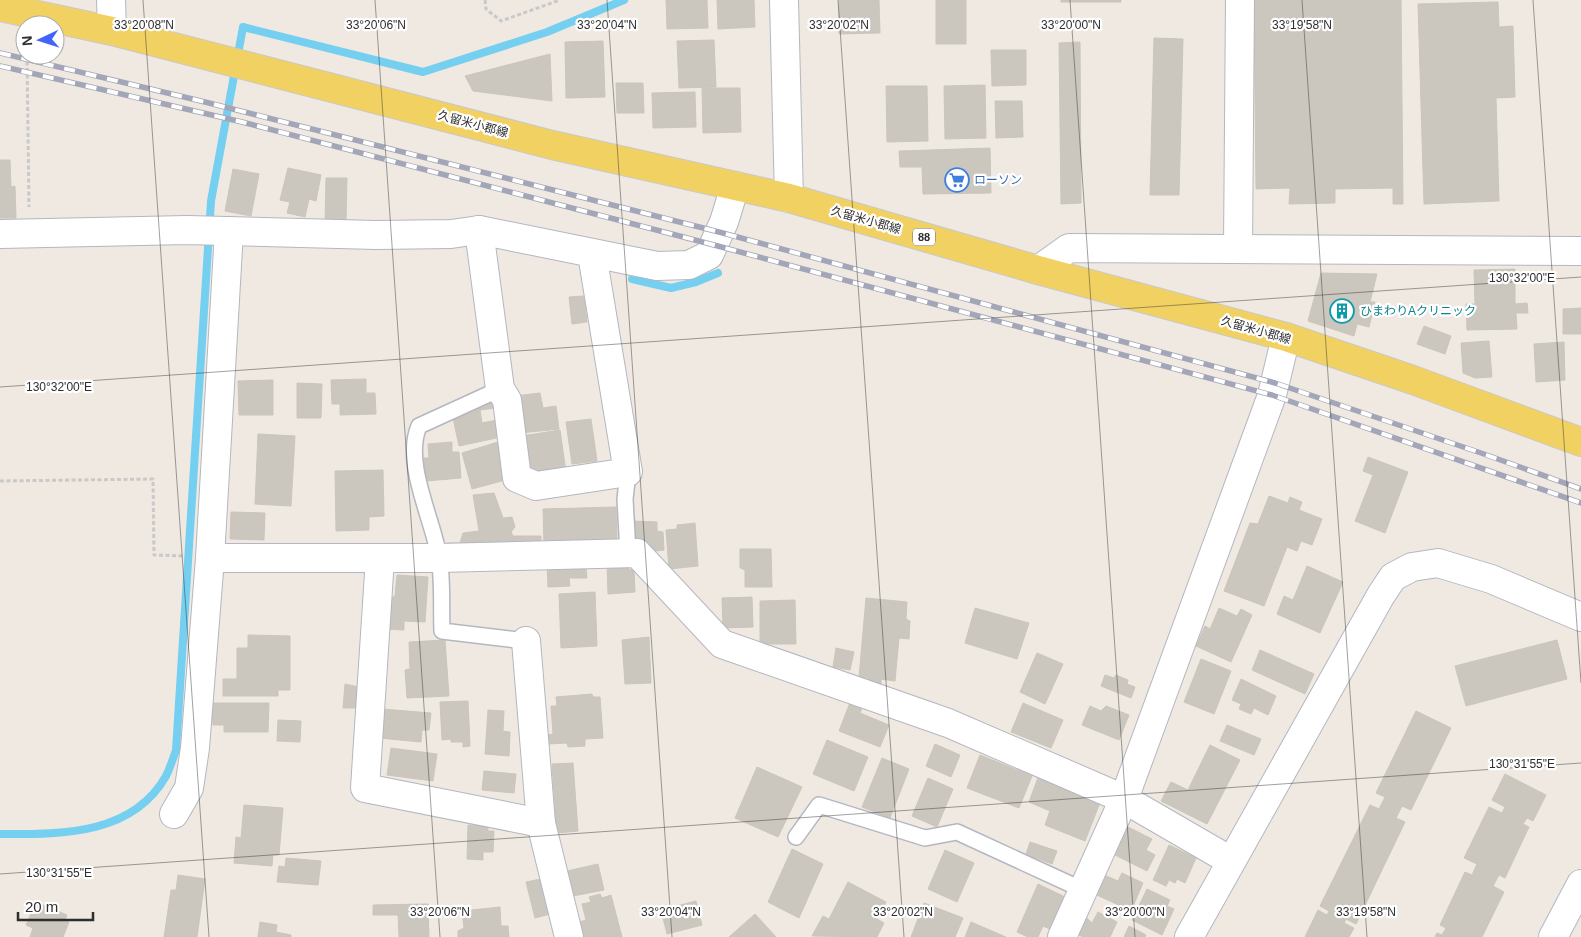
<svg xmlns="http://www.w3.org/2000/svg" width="1581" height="937" viewBox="0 0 1581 937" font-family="Arial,'Noto Sans JP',sans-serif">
<rect width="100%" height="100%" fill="#efe9e1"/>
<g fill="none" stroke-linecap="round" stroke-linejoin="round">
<g stroke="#75cff0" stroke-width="8">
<polyline points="632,279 671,288 696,282 718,273"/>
<path d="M0,834C60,834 132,836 166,776C170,768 173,759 176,750L211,201L243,27L423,72L547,32L624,0"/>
</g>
</g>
<g fill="#cbc7bf" stroke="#cbc5ba">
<polygon points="666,0 707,0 708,28 667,29"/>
<polygon points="717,0 754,0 755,27 718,29"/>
<polygon points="839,0 879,0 880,33 839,34"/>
<rect x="936" y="0" width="30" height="44"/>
<rect x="1061" y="0" width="60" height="2"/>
<polygon points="1254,0 1401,0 1403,204 1393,204 1393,188 1335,189 1335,203 1289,204 1290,188 1256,189"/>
<polygon points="1498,2 1499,27 1513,26 1515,97 1496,98 1499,201 1424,204 1418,4"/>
<polygon points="1154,38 1183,39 1179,195 1150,195"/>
<polygon points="714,40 716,87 679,88 677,41"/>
<polygon points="603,41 605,97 566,98 565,42"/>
<polygon points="1080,42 1081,203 1061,204 1059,43"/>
<polygon points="991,50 1026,50 1026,85 992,86"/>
<polygon points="550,54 552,101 473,91 465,76"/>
<polygon points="616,83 643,83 644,113 617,113"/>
<polygon points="985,85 986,138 945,139 944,86"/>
<polygon points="886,86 927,86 928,141 887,142"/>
<polygon points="702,88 740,88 741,132 703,133"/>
<polygon points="695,92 696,127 653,128 652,93"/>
<polygon points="995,101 1022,101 1023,137 996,138"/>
<polygon points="990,148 991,193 923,194 922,167 900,167 899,151"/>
<polygon points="0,160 10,160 11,187 15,186 16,218 0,218"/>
<polygon points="288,168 321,175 316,201 309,199 305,217 287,213 290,202 280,200"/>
<polygon points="233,169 259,174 251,216 225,211"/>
<polygon points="326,178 347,178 346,222 325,222"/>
<polygon points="1515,269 1515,304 1527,303 1528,313 1516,313 1517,329 1467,330 1466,304 1475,304 1474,270"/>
<polygon points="1321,273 1377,274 1370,302 1375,302 1369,327 1357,324 1354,336 1308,321"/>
<polygon points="584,296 587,322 572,324 569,297"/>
<polygon points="1581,308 1581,334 1563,334 1563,309"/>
<polygon points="1424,326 1451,336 1445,354 1417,344"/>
<polygon points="1489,341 1492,377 1475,378 1463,373 1461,343"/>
<polygon points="1564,342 1565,380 1536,382 1534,344"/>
<polygon points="366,379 366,393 375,393 376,414 340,415 340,404 332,404 331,380"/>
<polygon points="273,380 273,415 239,415 238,381"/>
<polygon points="297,383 322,384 321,418 297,418"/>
<polygon points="540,393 543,408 556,406 559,429 520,433 515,396"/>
<polygon points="494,397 496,408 480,410 482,423 497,420 501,437 459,446 452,413"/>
<polygon points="591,419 597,461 572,464 566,422"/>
<polygon points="560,430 566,472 535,477 528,471 522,436"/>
<polygon points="258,434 295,436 291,506 255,504"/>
<polygon points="452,442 452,452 459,452 461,478 426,481 424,458 429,458 428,444"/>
<polygon points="498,442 509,479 472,489 462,453"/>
<polygon points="1368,457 1408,472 1385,533 1355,521 1373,475 1363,471"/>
<polygon points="383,470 384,516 369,517 369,530 336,531 335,471"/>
<polygon points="494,493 503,518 512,517 515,527 511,532 513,536 541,536 541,546 449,549 447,543 460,543 463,533 479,531 473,495"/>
<polygon points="1269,496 1288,503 1290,497 1302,502 1299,510 1322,519 1312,545 1301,541 1297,551 1287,547 1264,606 1224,591 1250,523 1258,524"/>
<polygon points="616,507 617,543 544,545 543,509"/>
<polygon points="231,512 265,513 264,540 230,539"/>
<polygon points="632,521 657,522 657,531 663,532 664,550 649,552 632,538"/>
<polygon points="695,523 698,566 669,569 666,530 677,529 677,525"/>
<polygon points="740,549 771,549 772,587 745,587 745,570 740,568"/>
<polygon points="596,561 596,568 586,568 587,578 569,578 570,586 548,587 547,563"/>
<polygon points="629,561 629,570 634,569 635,592 608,594 607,562"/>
<polygon points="1307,566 1343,582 1320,633 1277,614 1284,596 1293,600"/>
<polygon points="397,575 428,577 425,622 404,621 404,630 385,629 387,600 395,596"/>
<polygon points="595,592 597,646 561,648 559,594"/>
<polygon points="752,597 753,627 723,628 722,598"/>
<polygon points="866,598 907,602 906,619 910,621 909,639 899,638 895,681 881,679 881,685 870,683 868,678 859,677"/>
<polygon points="795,600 796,644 760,644 760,601"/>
<polygon points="975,608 1029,623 1017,659 965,643"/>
<polygon points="1219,608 1237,616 1241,609 1252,615 1231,662 1196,646 1205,626 1210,629"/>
<polygon points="248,635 290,636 290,690 278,690 278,696 223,696 223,679 237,679 237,648 248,648"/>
<polygon points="649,637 651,683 625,684 622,640"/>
<polygon points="445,640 449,696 407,698 405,670 410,669 409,642"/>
<polygon points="1557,640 1567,679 1466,706 1455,666"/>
<polygon points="836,648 854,652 850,670 833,667"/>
<polygon points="1260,650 1314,674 1305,694 1252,670"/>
<polygon points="1037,653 1063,664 1045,704 1020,692"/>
<polygon points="1201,659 1231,671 1214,714 1184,702"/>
<polygon points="1105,675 1114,678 1116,675 1128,680 1127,684 1135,687 1131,698 1101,686"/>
<polygon points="1241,679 1276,696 1268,715 1254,708 1251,714 1239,709 1241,704 1232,700"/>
<polygon points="345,684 359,687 359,708 343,708"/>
<polygon points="592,694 593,697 600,697 603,738 585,739 585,746 568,747 567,743 548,744 548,735 553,734 551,706 557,706 556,697"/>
<polygon points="851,700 863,705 860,713 889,725 880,747 839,731"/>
<polygon points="468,701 470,746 463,747 463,742 451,742 451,739 442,740 440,702"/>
<polygon points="212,703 269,703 268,732 224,732 224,725 213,725"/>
<polygon points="1023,703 1063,720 1051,748 1011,732"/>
<polygon points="1090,706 1101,711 1106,706 1129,715 1119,740 1082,725"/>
<polygon points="382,709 431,713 429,730 422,730 421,742 379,738"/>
<polygon points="488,710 504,711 503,731 510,732 509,756 485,754"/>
<polygon points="1416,711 1451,728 1411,810 1402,806 1396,818 1405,822 1356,924 1346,919 1344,923 1354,928 1349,937 1305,937 1318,910 1327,915 1329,911 1320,906 1370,805 1379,809 1385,797 1376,793"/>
<polygon points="278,720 301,721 300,742 277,741"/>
<polygon points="1227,725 1261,739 1254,755 1220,741"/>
<polygon points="827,740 868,757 854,791 813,774"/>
<polygon points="935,744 960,755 951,777 926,766"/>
<polygon points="1210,745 1240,760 1207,824 1161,801 1171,782 1188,790"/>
<polygon points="391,748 437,754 433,781 387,775"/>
<polygon points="980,755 1032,776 1019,808 967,788"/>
<polygon points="882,758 909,769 890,818 862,807"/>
<polygon points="573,763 578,831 557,833 552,764"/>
<polygon points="757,767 802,787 778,837 735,818"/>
<polygon points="484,771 516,774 514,793 482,790"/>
<polygon points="1505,774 1546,795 1533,821 1527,818 1523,824 1529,827 1505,878 1499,875 1493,886 1504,892 1482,937 1435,937 1437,933 1442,935 1446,928 1440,925 1465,872 1472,875 1477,864 1464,858 1489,807 1502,813 1505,807 1492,800"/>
<polygon points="1039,775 1101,800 1085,841 1045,825 1050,811 1029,802"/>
<polygon points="928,778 953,789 937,827 912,816"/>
<polygon points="244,805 283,808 279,855 273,855 272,866 234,863 236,837 241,838"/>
<polygon points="468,825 488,826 488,831 494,831 493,852 483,852 483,860 467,859"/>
<polygon points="1124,825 1152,839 1146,850 1155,855 1147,871 1111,853"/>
<polygon points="1030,842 1057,851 1052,864 1026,854"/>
<polygon points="1169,845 1196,858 1185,883 1177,879 1175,883 1169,880 1166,886 1153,880"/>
<polygon points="792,849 823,864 799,918 768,902"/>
<polygon points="945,850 974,863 957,902 928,889"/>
<polygon points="286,858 321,861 318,885 277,882 279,866 285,867"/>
<polygon points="598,864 604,890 573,896 567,871"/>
<polygon points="1122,873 1143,883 1131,911 1095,894 1104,875 1118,881"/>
<polygon points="178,875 205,879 197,937 164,937 171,890 176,890"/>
<polygon points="541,879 550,914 535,918 526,882"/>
<polygon points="848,882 886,902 877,919 884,923 877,937 812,936 823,916 829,919"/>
<polygon points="1038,884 1065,897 1050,929 1043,926 1038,937 1028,937 1017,932"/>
<polygon points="1147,889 1170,900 1167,906 1174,909 1162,935 1132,920"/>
<polygon points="600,894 602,898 611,895 622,937 583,937 579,922 586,920 582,904 591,902 589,897"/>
<polygon points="696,901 702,925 667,934 661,910"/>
<polygon points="36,902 67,915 65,920 69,922 63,937 30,937 33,928 26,925"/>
<polygon points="924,903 963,918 955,937 911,937"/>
<polygon points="428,904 429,937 399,937 398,915 373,915 373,905"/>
<polygon points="500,907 501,926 508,926 509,937 458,937 458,931 464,928 462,911"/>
<polygon points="1098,912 1117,922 1110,937 1083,937 1077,934 1086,917 1092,923"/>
<polygon points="755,914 776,937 729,937"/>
<polygon points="260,922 277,925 276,932 291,935 291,937 258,937"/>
<polygon points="971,922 1006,937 965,937"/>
<polygon points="1129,926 1146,935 1145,937 1124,937"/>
</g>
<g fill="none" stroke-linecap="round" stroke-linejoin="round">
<g stroke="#b4b7c1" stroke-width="18">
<g id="service">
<path d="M500,389L419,426C403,463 433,519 439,557C443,581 441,607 442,631L526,641"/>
<polyline points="628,553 625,499 628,472"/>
<polyline points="796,837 819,805 925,838 957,832 1083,890"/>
</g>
</g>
<g stroke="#b4b7c1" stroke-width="30">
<g id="minor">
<polyline points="479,230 500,389 507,400 517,478 536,486 628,472 592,254"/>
<polyline points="0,234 187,230 376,235 451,234 479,230 657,266 689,265 709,255 724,222 735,186"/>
<polyline points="1238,248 1240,0"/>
<polyline points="1038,270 1069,248 1581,251"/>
<polyline points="210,558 439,558 637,553 722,644 948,723 1124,799 1231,861"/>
<polyline points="380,558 365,788 541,823"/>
<polyline points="526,641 541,823 569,937"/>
<polyline points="174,814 189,788 195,748 210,558 229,231"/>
<polyline points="1062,937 1124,799 1272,395 1286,337"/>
<polyline points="1553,937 1581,884"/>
</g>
</g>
<g stroke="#b4b7c1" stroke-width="30">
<g id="tertiary">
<polyline points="111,0 112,31"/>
<polyline points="784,0 789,198"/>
<polyline points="1189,937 1381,595 1393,577 1412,567 1438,563 1491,579 1581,617"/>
</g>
</g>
<g stroke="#c9c9c9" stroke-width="30">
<polyline id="primary" points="0,7 112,31 552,145 789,198 1038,270 1286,337 1413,380 1581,442"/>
</g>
<g stroke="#c9c9c9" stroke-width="3" stroke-dasharray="4 2.5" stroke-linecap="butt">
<polyline points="485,0 486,9 501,21 560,0"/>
<polyline points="27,55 29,207"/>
<polyline points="0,481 153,479 154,555 185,556"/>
</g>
<use href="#service" stroke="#fff" stroke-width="15"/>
<use href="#minor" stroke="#fff" stroke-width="28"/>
<use href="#tertiary" stroke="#fff" stroke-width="28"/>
<use href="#primary" stroke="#f2d163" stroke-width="28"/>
<g stroke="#a3a6b8" stroke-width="5.5">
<g id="rail">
<polyline points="0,53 205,102 719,232 1275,383 1481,453 1581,489"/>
<polyline points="0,66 242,122 714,245 1272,395 1581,503"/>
</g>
</g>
<use href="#rail" stroke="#fff" stroke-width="4" stroke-dasharray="11" stroke-linecap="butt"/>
</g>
<path fill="none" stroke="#2e2e2e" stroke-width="1" stroke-opacity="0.45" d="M143,0L209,937M375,0L440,937M607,0L672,937M838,0L904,937M1070,0L1135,937M1302,0L1367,937M1533,0L1581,683M0,387L1581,277M0,874L1581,763"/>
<defs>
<g id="supermarket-ring" transform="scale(1.25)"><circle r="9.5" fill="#fff" stroke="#3f7fe0" stroke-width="1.5"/><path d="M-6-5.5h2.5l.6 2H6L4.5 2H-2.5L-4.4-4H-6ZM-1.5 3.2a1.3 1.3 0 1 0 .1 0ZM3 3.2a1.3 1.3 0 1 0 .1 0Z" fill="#3f7fe0"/></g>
<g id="building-ring" transform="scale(1.25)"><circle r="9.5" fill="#fff" stroke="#0f9aa8" stroke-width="1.5"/><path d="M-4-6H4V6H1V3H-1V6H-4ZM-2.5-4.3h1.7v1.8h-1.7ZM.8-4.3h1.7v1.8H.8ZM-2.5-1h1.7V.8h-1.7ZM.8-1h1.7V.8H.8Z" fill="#0f9aa8"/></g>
</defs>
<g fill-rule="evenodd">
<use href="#supermarket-ring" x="957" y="180"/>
<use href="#building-ring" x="1342" y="311"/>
</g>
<g text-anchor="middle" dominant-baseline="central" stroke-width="4.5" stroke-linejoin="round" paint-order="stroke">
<rect fill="#fff" stroke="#6d6d6d" stroke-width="1" x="913" y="228.5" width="22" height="17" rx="4"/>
<g font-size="11" font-weight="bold" fill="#2e2e2e">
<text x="924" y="237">88</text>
</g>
<g font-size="12" fill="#2e2e2e" stroke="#fff">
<text transform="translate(473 124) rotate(15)">久留米小郡線</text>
<text transform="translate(866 220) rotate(16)">久留米小郡線</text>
<text transform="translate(1256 330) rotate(16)">久留米小郡線</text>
</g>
<g font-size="12" fill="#366cbe" stroke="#fff" text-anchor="start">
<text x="974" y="180">ローソン</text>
</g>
<g font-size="12" fill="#0d838f" stroke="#fff" text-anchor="start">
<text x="1360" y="311">ひまわりAクリニック</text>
</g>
</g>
<g font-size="12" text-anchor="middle" fill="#2e2e2e" stroke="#fff" stroke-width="4.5" stroke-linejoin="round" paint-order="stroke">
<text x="144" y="29">33°20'08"N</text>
<text x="376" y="29">33°20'06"N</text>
<text x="607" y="29">33°20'04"N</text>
<text x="839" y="29">33°20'02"N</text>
<text x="1071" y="29">33°20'00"N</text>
<text x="1302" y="29">33°19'58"N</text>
<text x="1522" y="282">130°32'00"E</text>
<text x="59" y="391">130°32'00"E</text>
<text x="1522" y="768">130°31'55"E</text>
<text x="59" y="877">130°31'55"E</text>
<text x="440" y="916">33°20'06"N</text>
<text x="671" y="916">33°20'04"N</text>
<text x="903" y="916">33°20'02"N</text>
<text x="1135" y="916">33°20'00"N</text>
<text x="1366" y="916">33°19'58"N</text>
</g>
<g transform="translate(40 40) rotate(266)"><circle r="24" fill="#ffffff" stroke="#ababab"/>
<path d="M0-4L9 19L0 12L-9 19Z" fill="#4264fb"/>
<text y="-8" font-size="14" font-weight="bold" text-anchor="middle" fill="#2e2e2e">N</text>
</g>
<path d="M18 912v8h75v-8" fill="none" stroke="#2e2e2e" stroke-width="2.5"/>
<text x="25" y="912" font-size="15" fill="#2e2e2e" stroke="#ffffff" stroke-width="4" paint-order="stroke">20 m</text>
</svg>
